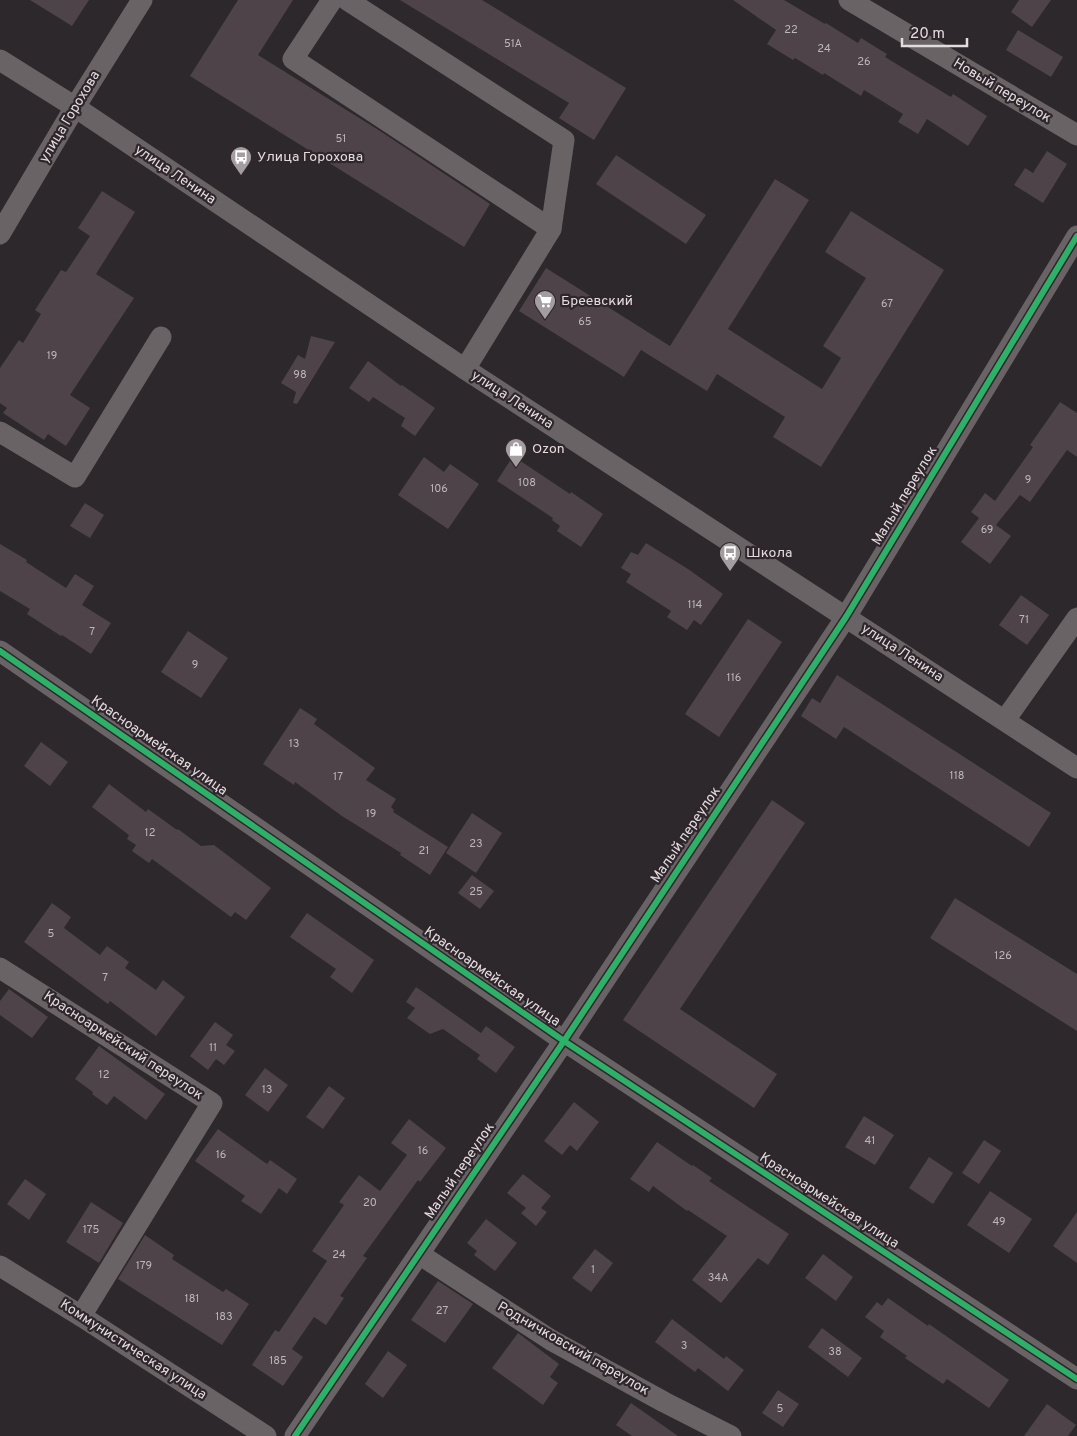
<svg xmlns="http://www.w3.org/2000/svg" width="1077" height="1436" viewBox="0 0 1077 1436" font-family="Overpass,sans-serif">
<rect width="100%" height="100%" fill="#2d282b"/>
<g fill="#4d4349">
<polygon points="30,0 89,0 72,26"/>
<polygon points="238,0 293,0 258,55 377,129 490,204 464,247 190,76"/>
<polygon points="400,0 482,0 626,88 594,140 559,118 569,103"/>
<polygon points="733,0 784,0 825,24 826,23 858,43 861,38 887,54 885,57 951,97 953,94 987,116 968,146 927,119 918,134 898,122 903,114 864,90 861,96 824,73 823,75 795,58 793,60 767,44 776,30"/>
<polygon points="1019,0 1051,0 1032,27 1011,12"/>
<polygon points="1018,30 1063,57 1051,77 1006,50"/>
<polygon points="1047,151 1067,164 1043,203 1014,185 1025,168 1033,173"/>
<polygon points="616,155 706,215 686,244 596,184"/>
<polygon points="775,179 809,200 728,329 822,389 841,358 823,346 866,278 825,252 851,211 944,270 821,467 773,437 785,417 717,374 707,391 641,350 624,377 519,311 546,268 670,346"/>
<polygon points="102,191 135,212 96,274 134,298 70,395 90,408 66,446 48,434 44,440 3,413 7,408 0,403 0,368 19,340 23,343 41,314 35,310 61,270 66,272 90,236 78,228"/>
<polygon points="311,336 335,342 297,404 293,403 296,392 281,383 298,355 305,359"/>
<polygon points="368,361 401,386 402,385 435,408 415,436 401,426 405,418 373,397 369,402 349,388"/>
<polygon points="1060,402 1077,413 1077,457 1067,450 1030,502 1020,495 996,525 1011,536 990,564 961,542 979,518 971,512 985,493 995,501 1033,447 1030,445"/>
<polygon points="513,456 570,494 571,492 603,514 581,547 557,531 560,526 552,520 553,518 497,481"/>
<polygon points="424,457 444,472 450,464 479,484 448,529 398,495"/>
<polygon points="85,503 104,515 90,538 70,526"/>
<polygon points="646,543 688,569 723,594 701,625 694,620 687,630 667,617 671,611 626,582 631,574 621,568 631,552 638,555"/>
<polygon points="0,544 27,560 26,562 66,588 75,574 94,586 82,605 111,623 91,654 62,635 61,636 27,614 30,609 0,591"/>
<polygon points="1021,595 1049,615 1027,645 999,625"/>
<polygon points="748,619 782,642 719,737 685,714"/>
<polygon points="188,631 228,658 201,698 161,672"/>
<polygon points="837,675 1051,813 1029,847 844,727 836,739 801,716 812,698 820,703"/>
<polygon points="300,708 317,719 314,724 375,768 366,780 396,799 391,807 394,810 393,812 448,847 430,875 400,855 401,853 342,816 295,782 294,785 263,764"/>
<polygon points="41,742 68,762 50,786 24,766"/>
<polygon points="109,784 146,812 148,809 177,830 178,829 201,846 214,845 271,888 246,920 235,912 231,917 152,859 149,863 132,851 136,845 127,839 129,835 92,807"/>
<polygon points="772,800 805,823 680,1009 777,1074 754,1108 623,1020"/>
<polygon points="472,813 502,833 476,873 446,853"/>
<polygon points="472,875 494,891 480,909 458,893"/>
<polygon points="955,898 1077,974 1077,1031 930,938"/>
<polygon points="52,903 71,917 64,928 100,955 107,946 129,962 125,968 156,990 163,980 185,997 156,1036 110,1001 108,1004 24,942"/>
<polygon points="307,913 374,960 352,993 330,977 336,969 290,937"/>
<polygon points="416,987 481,1033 486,1026 515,1047 496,1073 477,1059 480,1055 443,1029 430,1034 407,1018 415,1008 406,1002"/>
<polygon points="9,989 48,1017 32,1038 0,1015 0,1001"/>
<polygon points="215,1022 233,1035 226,1045 235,1051 224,1065 216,1059 208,1070 190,1056"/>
<polygon points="99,1046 165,1094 146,1120 114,1096 107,1105 92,1094 93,1092 75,1079"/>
<polygon points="265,1068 288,1085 268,1112 245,1095"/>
<polygon points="329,1086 345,1098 323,1129 306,1117"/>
<polygon points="574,1102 599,1122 577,1151 570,1145 562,1155 544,1141"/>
<polygon points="864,1116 894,1135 875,1165 845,1147"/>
<polygon points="409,1119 446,1148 420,1182 418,1180 363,1256 367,1258 340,1296 344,1298 326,1325 314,1317 292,1349 303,1357 283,1386 252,1365 275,1330 279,1332 327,1261 312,1251 344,1205 339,1202 359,1175 380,1191 407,1155 391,1143"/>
<polygon points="218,1129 267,1164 270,1160 297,1179 287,1194 279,1188 261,1214 241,1201 245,1196 195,1161"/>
<polygon points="984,1140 1001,1151 979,1184 962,1173"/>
<polygon points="657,1142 692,1166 693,1165 712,1178 709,1181 789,1234 768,1265 758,1258 721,1303 692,1280 727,1236 688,1210 687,1211 653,1186 649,1192 630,1179"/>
<polygon points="929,1157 953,1173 933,1204 909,1188"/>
<polygon points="523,1174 551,1196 541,1208 547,1212 536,1226 521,1213 526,1208 507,1193"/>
<polygon points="25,1179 46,1194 29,1220 7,1204"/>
<polygon points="990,1191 1032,1219 1009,1253 967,1225"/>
<polygon points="91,1202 123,1223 99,1263 66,1242"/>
<polygon points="1077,1212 1077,1263 1053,1246"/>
<polygon points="486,1219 517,1243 495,1271 474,1255 477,1251 467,1243"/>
<polygon points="145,1235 174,1255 172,1259 223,1292 226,1289 249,1304 222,1345 118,1279"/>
<polygon points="595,1249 613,1263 591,1292 572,1278"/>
<polygon points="823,1254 853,1277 836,1301 805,1278"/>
<polygon points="438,1281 473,1304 445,1343 411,1320"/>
<polygon points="888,1298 928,1326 929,1324 1009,1380 989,1408 947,1379 943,1384 905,1358 907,1356 880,1337 884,1331 865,1317 877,1302 882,1306"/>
<polygon points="672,1319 724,1359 726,1356 744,1370 728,1391 698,1368 695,1372 655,1342"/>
<polygon points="822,1328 862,1358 848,1377 808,1347"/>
<polygon points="518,1333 559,1364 550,1377 558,1383 543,1405 492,1368"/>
<polygon points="388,1351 407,1365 383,1398 365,1384"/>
<polygon points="778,1390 799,1404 783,1427 762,1413"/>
<polygon points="631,1403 678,1436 632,1436 616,1425"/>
<polygon points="1047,1404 1076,1425 1068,1436 1024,1436"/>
</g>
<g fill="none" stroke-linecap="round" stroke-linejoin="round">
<g stroke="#696366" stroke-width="21">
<polyline points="332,0 293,59 551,229 465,369"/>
<polyline points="347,0 564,140 551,229"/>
<polyline points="849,0 1077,135"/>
<polyline points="0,60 75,107 465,369 1077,768"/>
<polyline points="0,234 75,107 142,0"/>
<polyline points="0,432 75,477 161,337"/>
<polyline points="0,651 564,1041 1077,1379"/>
<polyline points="1005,720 1077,618"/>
<polyline points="0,968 212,1103 81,1316"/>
<polyline points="419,1254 551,1340 664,1402 731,1436"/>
<polyline points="0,1266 81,1316 266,1436"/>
<polyline points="295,1436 564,1041 846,617 1077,236"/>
</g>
<g stroke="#2f262b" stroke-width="9">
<g id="cycleway">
<polyline points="0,651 564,1041 1077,1379"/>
<polyline points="295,1436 564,1041 846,617 1077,236"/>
</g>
</g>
<use href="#cycleway" stroke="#2db169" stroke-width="6"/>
</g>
<defs>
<g id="bus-pin" transform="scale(1.125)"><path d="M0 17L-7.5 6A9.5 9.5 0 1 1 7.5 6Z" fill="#a39da0" stroke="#2f262b"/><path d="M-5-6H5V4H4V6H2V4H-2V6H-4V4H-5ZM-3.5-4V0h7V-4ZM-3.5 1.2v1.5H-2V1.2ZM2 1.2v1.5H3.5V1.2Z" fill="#fff"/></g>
<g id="supermarket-pin" transform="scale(1.125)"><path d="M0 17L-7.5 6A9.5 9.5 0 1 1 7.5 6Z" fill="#a39da0" stroke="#2f262b"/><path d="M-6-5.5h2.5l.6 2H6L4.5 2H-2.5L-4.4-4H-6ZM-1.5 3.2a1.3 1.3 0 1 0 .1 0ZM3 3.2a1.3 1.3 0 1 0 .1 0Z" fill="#fff"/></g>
<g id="shop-pin" transform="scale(1.125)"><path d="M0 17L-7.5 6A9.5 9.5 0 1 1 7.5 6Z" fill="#a39da0" stroke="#2f262b"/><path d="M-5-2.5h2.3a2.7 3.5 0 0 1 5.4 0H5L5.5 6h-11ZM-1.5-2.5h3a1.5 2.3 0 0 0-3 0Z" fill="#fff"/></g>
</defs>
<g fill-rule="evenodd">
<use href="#bus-pin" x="241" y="157"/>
<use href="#supermarket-pin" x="545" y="301"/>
<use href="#shop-pin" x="516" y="449"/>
<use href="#bus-pin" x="730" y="553"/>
</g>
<g text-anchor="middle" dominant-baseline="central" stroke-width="4.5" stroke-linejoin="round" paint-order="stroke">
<g font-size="11" fill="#bdb6ba">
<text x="791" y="30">22</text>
<text x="513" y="44">51А</text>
<text x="824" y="49">24</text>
<text x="864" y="62">26</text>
<text x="341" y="139">51</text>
<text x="887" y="304">67</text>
<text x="585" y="322">65</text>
<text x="52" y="356">19</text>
<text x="300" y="375">98</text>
<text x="1028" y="480">9</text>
<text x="527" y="483">108</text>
<text x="439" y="489">106</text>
<text x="987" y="530">69</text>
<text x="695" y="605">114</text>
<text x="1024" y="620">71</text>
<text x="92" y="632">7</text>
<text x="195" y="665">9</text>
<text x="734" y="678">116</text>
<text x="294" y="744">13</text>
<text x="957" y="776">118</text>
<text x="338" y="777">17</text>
<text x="371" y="814">19</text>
<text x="150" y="833">12</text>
<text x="476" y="844">23</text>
<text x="424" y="851">21</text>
<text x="476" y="892">25</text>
<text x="51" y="934">5</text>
<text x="1003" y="956">126</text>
<text x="105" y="978">7</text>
<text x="213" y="1048">11</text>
<text x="104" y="1075">12</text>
<text x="267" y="1090">13</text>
<text x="870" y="1141">41</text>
<text x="423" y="1151">16</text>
<text x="221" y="1155">16</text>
<text x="370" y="1203">20</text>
<text x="999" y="1222">49</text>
<text x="91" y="1230">175</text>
<text x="339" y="1255">24</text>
<text x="144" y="1266">179</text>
<text x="593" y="1270">1</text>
<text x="718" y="1278">34А</text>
<text x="192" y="1299">181</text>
<text x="442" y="1311">27</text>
<text x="224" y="1317">183</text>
<text x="684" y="1346">3</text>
<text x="835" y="1352">38</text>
<text x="278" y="1361">185</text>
<text x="780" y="1409">5</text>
</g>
<g font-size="14" fill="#e2dcdf" stroke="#2f262b">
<text transform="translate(1002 91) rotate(31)">Новый переулок</text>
<text transform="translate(70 117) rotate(-59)">улица Горохова</text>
<text transform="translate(175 175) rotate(34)">улица Ленина</text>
<text transform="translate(512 400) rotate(33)">улица Ленина</text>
<text transform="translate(905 496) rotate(-59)">Малый переулок</text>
<text transform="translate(902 653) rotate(33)">улица Ленина</text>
<text transform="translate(159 746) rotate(35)">Красноармейская улица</text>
<text transform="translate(686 835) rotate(-56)">Малый переулок</text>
<text transform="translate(492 977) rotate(35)">Красноармейская улица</text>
<text transform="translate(123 1046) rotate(33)">Красноармейский переулок</text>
<text transform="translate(460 1171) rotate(-56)">Малый переулок</text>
<text transform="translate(829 1201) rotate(33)">Красноармейская улица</text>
<text transform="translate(573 1349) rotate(30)">Родничковский переулок</text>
<text transform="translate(133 1350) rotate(33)">Коммунистическая улица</text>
</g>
<g font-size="14" fill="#e2dcdf" stroke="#2f262b" text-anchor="start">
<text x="257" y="157">Улица Горохова</text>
<text x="561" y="301">Бреевский</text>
<text x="532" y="449">Ozon</text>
<text x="746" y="553">Школа</text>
</g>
</g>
<path d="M902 38v8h65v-8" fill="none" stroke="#e2dcdf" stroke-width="2.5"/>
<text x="910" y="38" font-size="15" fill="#e2dcdf" stroke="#2f262b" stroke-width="4" paint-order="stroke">20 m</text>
</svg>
